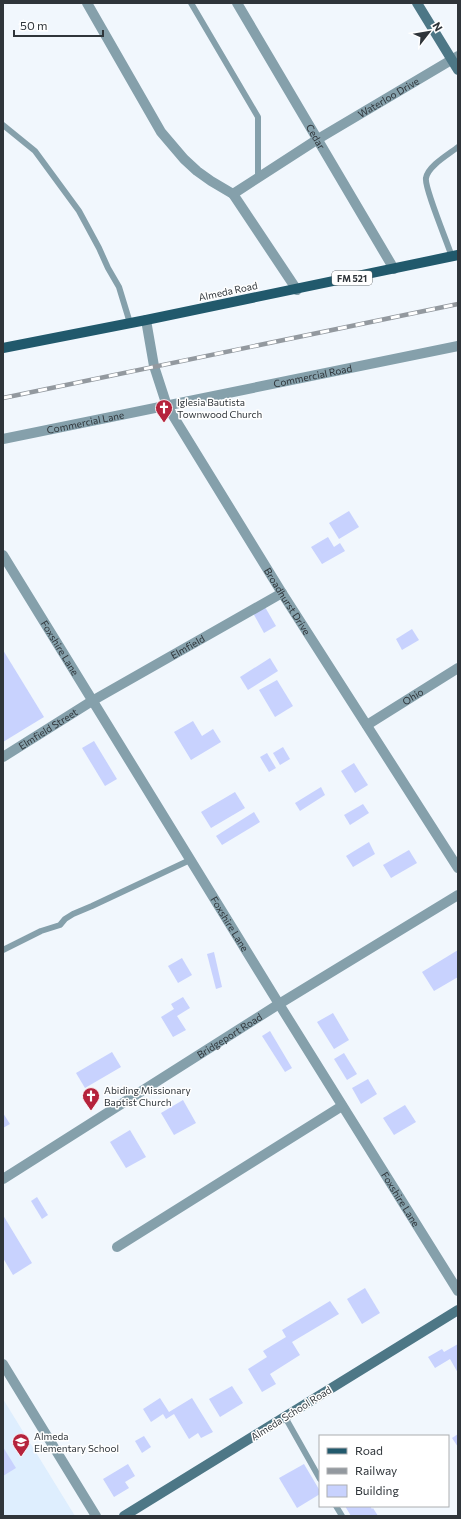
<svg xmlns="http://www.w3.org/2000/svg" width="461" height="1519" viewBox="0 0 461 1519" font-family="Commissioner,sans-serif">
<rect width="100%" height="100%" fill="#f1f7fd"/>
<polygon fill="#deeefe" points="3,1399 75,1516 3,1516"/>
<g fill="#c8d2fe">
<polygon points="349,511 359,527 339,539 329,523"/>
<polygon points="328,537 334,547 340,543 345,551 322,564 311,547"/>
<polygon points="265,607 276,626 264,633 253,613"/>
<polygon points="412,629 419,640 402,650 396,639"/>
<polygon points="3,650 44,717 3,742"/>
<polygon points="270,658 278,671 248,690 240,677"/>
<polygon points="277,680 293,706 275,717 259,690"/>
<polygon points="193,721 202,736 213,729 221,742 191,760 174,732"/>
<polygon points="94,741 117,779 105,786 82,748"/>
<polygon points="283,747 290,759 280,765 273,753"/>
<polygon points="267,753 276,768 269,772 260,757"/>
<polygon points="354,763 368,785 355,793 341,771"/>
<polygon points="321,787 325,795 300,811 295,803"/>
<polygon points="235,792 245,808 211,828 201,812"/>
<polygon points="363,804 369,813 350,825 344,815"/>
<polygon points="254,812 260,822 222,845 216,836"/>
<polygon points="369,842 375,854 353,867 346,856"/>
<polygon points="409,850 417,863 391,878 383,865"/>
<polygon points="458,950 458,977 434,991 422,972"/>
<polygon points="214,952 222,987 216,989 207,954"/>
<polygon points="182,958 192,975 178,983 168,966"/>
<polygon points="183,997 190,1008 177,1016 186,1030 173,1037 161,1017 174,1009 171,1004"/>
<polygon points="333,1013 349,1040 334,1049 317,1022"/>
<polygon points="270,1031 292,1068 285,1072 262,1036"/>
<polygon points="112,1052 121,1067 85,1088 76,1073"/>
<polygon points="344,1053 357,1074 347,1080 334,1059"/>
<polygon points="368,1079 377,1094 361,1104 352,1088"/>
<polygon points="183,1100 196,1123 174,1135 161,1113"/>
<polygon points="405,1105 416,1122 394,1135 383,1118"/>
<polygon points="3,1113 10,1124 3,1128"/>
<polygon points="130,1130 146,1157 126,1168 110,1142"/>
<polygon points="37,1197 48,1215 42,1219 31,1201"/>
<polygon points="3,1215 32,1263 13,1275 3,1258"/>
<polygon points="365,1288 380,1313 362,1324 347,1299"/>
<polygon points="330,1301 339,1314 292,1342 300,1355 270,1374 276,1384 262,1392 248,1369 267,1357 263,1351 286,1337 282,1330"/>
<polygon points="458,1344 458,1373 450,1359 435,1368 428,1357 442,1349 444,1352"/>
<polygon points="232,1386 243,1403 220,1417 209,1399"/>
<polygon points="160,1398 169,1412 192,1398 213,1432 201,1438 198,1433 189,1439 174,1414 166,1419 163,1414 151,1422 143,1409"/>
<polygon points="458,1434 458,1447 452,1438"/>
<polygon points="144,1436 151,1447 142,1453 135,1441"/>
<polygon points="3,1447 16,1468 3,1476"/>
<polygon points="128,1464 135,1476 125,1482 129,1488 114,1497 103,1479"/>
<polygon points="304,1464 320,1491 320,1494 297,1508 279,1478"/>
<polygon points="345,1506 370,1506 372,1509 373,1508 378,1516 351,1516"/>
</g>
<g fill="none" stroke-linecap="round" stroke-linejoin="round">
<g stroke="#85a0ab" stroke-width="6">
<polyline points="191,3 258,117 258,176"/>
<polyline points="3,125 35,151 79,211 99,248 108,268 119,287 130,323"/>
<path d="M452,257C448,244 424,187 426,178C428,166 449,154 458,147"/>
<polyline points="3,950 41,931 60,925 65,919 73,914 92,906 190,860"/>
<polyline points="285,1417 320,1479"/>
<polyline points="336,1506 342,1516"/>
</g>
<g stroke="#85a0ab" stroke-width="10">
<polyline points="87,3 161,132 184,159 197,171 211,181 233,194 297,290"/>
<path id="s1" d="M237,3L394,269"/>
<path id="s2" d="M233,194L318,139L458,56"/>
<path id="s3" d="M146,320L154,366L167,406L282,593L458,868"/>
<path id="s4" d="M3,439L458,346"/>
<path id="s5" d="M3,555L279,1004L458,1291"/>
<path id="s6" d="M367,725L458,668"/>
<path id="s7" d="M3,757L92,701L282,593"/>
<path id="s8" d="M3,1179L279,1004L458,895"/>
<polyline points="117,1247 342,1106"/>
<polyline points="3,1364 96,1516"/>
</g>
<g stroke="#4d7786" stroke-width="10">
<polyline points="417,3 458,70"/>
<polyline points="124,1516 458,1310"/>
</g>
<polyline stroke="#21596c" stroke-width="10" points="3,348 146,320 458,255"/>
<g stroke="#93999f" stroke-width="4.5">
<polyline id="rail" points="3,398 458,304"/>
</g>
<use href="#rail" stroke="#fff" stroke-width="3" stroke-dasharray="9" stroke-linecap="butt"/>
</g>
<defs>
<g id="church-pin" transform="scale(0.9)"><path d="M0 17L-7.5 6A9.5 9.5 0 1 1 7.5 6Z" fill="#b5233c" stroke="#fff"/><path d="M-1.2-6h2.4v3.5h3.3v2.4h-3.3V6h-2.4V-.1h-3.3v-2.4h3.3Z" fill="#fff"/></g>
<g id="school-pin" transform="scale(0.9)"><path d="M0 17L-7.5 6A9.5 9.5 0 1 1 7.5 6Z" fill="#b5233c" stroke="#fff"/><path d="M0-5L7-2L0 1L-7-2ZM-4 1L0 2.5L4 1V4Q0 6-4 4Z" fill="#fff"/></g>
</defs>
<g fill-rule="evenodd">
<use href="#church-pin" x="164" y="408"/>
<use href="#church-pin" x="91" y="1096"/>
<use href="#school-pin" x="21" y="1442"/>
</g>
<g text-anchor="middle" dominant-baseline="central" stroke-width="3" stroke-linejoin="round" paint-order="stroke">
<rect fill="#fff" stroke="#6d7275" stroke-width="1" x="332" y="271" width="40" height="14" rx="3"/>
<g font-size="9" font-weight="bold" fill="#2f353a">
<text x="352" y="278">FM 521</text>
</g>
<g font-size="10" fill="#2f353a" stroke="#fff">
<text stroke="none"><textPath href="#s2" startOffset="183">Waterloo Drive</textPath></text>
<text stroke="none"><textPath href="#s1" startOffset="155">Cedar</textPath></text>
<text transform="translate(228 291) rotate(-12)">Almeda Road</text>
<text stroke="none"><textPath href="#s4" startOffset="316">Commercial Road</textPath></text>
<text stroke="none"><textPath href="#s4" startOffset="84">Commercial Lane</textPath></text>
<text stroke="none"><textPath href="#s3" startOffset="318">Broadhurst Drive</textPath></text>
<text stroke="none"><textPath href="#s7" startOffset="215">Elmfield</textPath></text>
<text stroke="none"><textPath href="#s5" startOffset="109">Foxshire Lane</textPath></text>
<text stroke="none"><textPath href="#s6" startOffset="54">Ohio</textPath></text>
<text stroke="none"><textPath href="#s7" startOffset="53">Elmfield Street</textPath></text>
<text stroke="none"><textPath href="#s5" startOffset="433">Foxshire Lane</textPath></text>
<text stroke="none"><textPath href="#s8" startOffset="268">Bridgeport Road</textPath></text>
<text stroke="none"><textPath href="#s5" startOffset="757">Foxshire Lane</textPath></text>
<text transform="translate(291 1413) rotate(-32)">Almeda School Road</text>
</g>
<g font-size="10" fill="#2f353a" stroke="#fff" text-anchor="start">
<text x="177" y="402">Iglesia Bautista<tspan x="177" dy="12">Townwood Church</tspan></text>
<text x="104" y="1090">Abiding Missionary<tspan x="104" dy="12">Baptist Church</tspan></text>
<text x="34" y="1436">Almeda<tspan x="34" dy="12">Elementary School</tspan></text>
</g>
</g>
<rect width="461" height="1519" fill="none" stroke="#2f353a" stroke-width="8"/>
<rect x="319" y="1435" width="130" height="72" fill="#ffffff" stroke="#acaeb0"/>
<rect x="327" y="1448" width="20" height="6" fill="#21596c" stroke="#acaeb0"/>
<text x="355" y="1455" font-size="12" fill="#2f353a">Road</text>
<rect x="327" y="1468" width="20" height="6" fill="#93999f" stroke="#acaeb0"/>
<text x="355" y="1475" font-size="12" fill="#2f353a">Railway</text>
<rect x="327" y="1485" width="20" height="12" fill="#c8d2fe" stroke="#acaeb0"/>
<text x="355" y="1495" font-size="12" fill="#2f353a">Building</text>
<g transform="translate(429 32) rotate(59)" stroke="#ffffff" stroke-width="3" paint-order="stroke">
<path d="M0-3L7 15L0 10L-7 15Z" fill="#2f353a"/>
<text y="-6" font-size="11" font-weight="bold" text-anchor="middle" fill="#2f353a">N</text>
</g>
<path d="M14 30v6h89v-6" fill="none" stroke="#2f353a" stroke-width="2"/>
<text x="20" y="30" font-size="12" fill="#2f353a" stroke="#ffffff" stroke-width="3" paint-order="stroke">50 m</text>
</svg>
